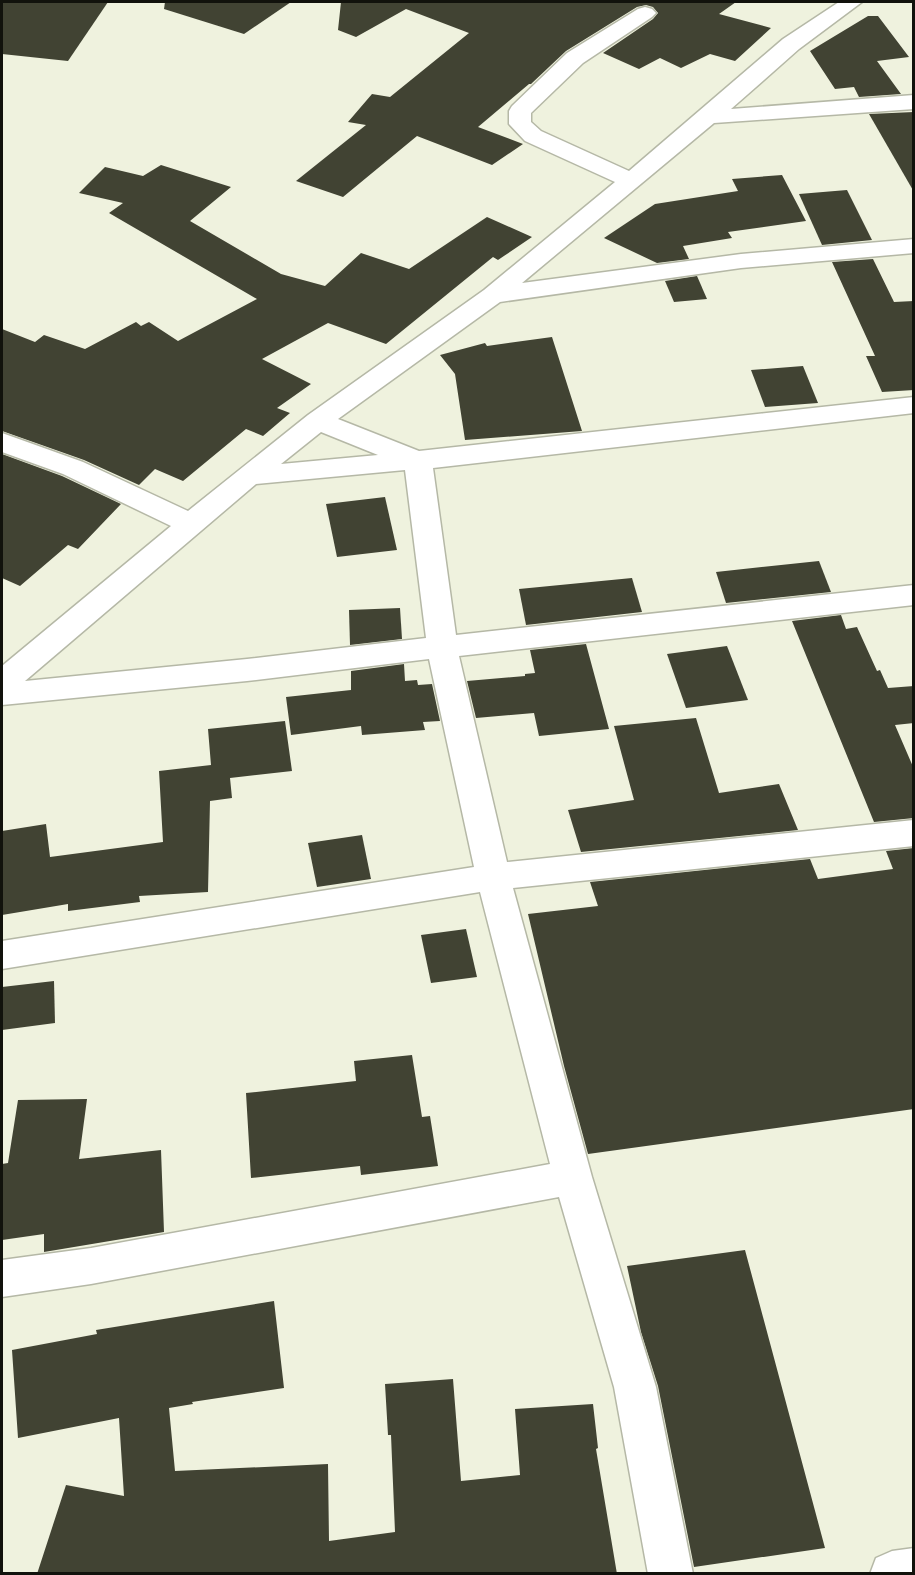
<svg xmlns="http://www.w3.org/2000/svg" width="915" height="1575" viewBox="0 0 915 1575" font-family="'Exo 2',sans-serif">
<rect width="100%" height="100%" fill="#eff2de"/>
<g fill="#414333">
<polygon points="2,2 108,2 68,61 2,54"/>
<polygon points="165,2 291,2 244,34 164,9"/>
<polygon points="341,2 736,2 719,14 771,28 735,61 710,54 681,68 660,58 639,69 603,53 653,19 658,13 653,7 646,5 637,7 566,51 531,84 529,84 478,127 523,144 492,165 417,136 343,197 296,181 366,125 348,122 372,94 390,97 469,33 406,9 356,37 338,30"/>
<polygon points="868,16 878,16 909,57 877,61 901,94 859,97 854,87 835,89 810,51"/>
<polygon points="914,112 914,192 869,114"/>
<polygon points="161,165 231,187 190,221 281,274 325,286 361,253 409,269 487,217 532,237 498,260 493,257 386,344 328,323 262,359 311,384 277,408 290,413 263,436 246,429 183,481 155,469 139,485 84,460 2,431 2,329 35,342 44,335 85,349 136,322 141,326 149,322 178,341 257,299 109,213 123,203 79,193 105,167 143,176"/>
<polygon points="782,175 806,221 728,232 732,238 683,246 689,259 657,263 604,238 655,204 738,191 732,179"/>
<polygon points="847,190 872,240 822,245 799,194"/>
<polygon points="873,259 894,302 914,301 914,390 882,392 866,356 875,356 832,262"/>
<polygon points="697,276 707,299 674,302 665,281"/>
<polygon points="552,337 582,431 465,440 455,374 440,355 485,343 487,346"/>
<polygon points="803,366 818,403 765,407 751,370"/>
<polygon points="2,454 62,476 121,504 78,549 68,545 20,586 2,578"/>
<polygon points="385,497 397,550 337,557 326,504"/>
<polygon points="819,561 831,592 726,603 716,572"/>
<polygon points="632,578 642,612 526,625 519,589"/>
<polygon points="400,608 402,639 350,645 349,610"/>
<polygon points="841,615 846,629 857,627 877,671 880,670 888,688 914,686 914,723 895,725 914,769 914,818 874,822 792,621"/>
<polygon points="586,644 609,729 539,736 534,713 476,718 467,681 525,676 525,674 535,673 530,650"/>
<polygon points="727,646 748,700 686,708 667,654"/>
<polygon points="404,664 405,681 417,680 418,685 432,684 440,721 423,722 425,730 362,735 361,726 291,735 286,697 351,690 351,671"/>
<polygon points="696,718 719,793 779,784 798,830 581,852 568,810 634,800 614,726"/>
<polygon points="285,721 292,771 230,778 232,798 210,801 208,892 139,896 140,902 68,911 68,904 2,915 2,831 46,824 50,857 163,842 159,771 211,765 208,729"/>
<polygon points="362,835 371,879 317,887 308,843"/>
<polygon points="914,848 914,1109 588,1154 564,1066 528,914 598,906 590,882 810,859 818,879 893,869 886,851"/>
<polygon points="466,929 477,977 431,983 421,935"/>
<polygon points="54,981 55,1023 2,1030 2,987"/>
<polygon points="412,1055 422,1117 430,1116 438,1166 361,1175 360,1166 251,1178 246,1093 356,1081 354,1061"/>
<polygon points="87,1099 79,1159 161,1150 164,1232 44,1252 44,1234 2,1240 2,1164 8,1163 18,1100"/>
<polygon points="745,1250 825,1548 694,1567 658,1386 641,1332 627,1266"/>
<polygon points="274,1301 284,1388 192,1402 193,1404 169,1408 175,1471 328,1464 329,1541 395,1532 391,1435 388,1435 385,1384 453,1379 461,1481 520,1475 515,1409 593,1404 598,1448 596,1449 617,1574 37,1574 66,1485 124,1496 119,1418 18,1438 12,1350 97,1334 96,1330"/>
</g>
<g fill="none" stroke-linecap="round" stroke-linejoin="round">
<g stroke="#b5b8a6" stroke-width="3">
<g id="minor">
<path d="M839,2H862L799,49L731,109L914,95V109L714,123L522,283L741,254L914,239V253L741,268L500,302L338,419L419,451L914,397V413L433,468L456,635L914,585V605L459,656L507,862L914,820V846L513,888L592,1177L656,1387L693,1574H648L614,1387L559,1197L91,1284L2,1297V1260L91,1248L550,1164L480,892L2,969V941L474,867L429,659L247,681L2,705V666L171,526L63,474L2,452V433L83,462L188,511L308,415L484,290L615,182L525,141L509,124V111L512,106L567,53L638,9L645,7L652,9L656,13L652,17L583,63L531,113V122L541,131L629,171L783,39ZM321,432L378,455L281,464ZM405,470L426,638L247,659L25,681L256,484Z"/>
<polygon points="914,1548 914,1574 870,1574 876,1558 892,1551"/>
</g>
</g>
<use href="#minor" fill="#fff" fill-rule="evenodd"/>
</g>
<rect width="915" height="1575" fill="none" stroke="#11120c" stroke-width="6"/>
</svg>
